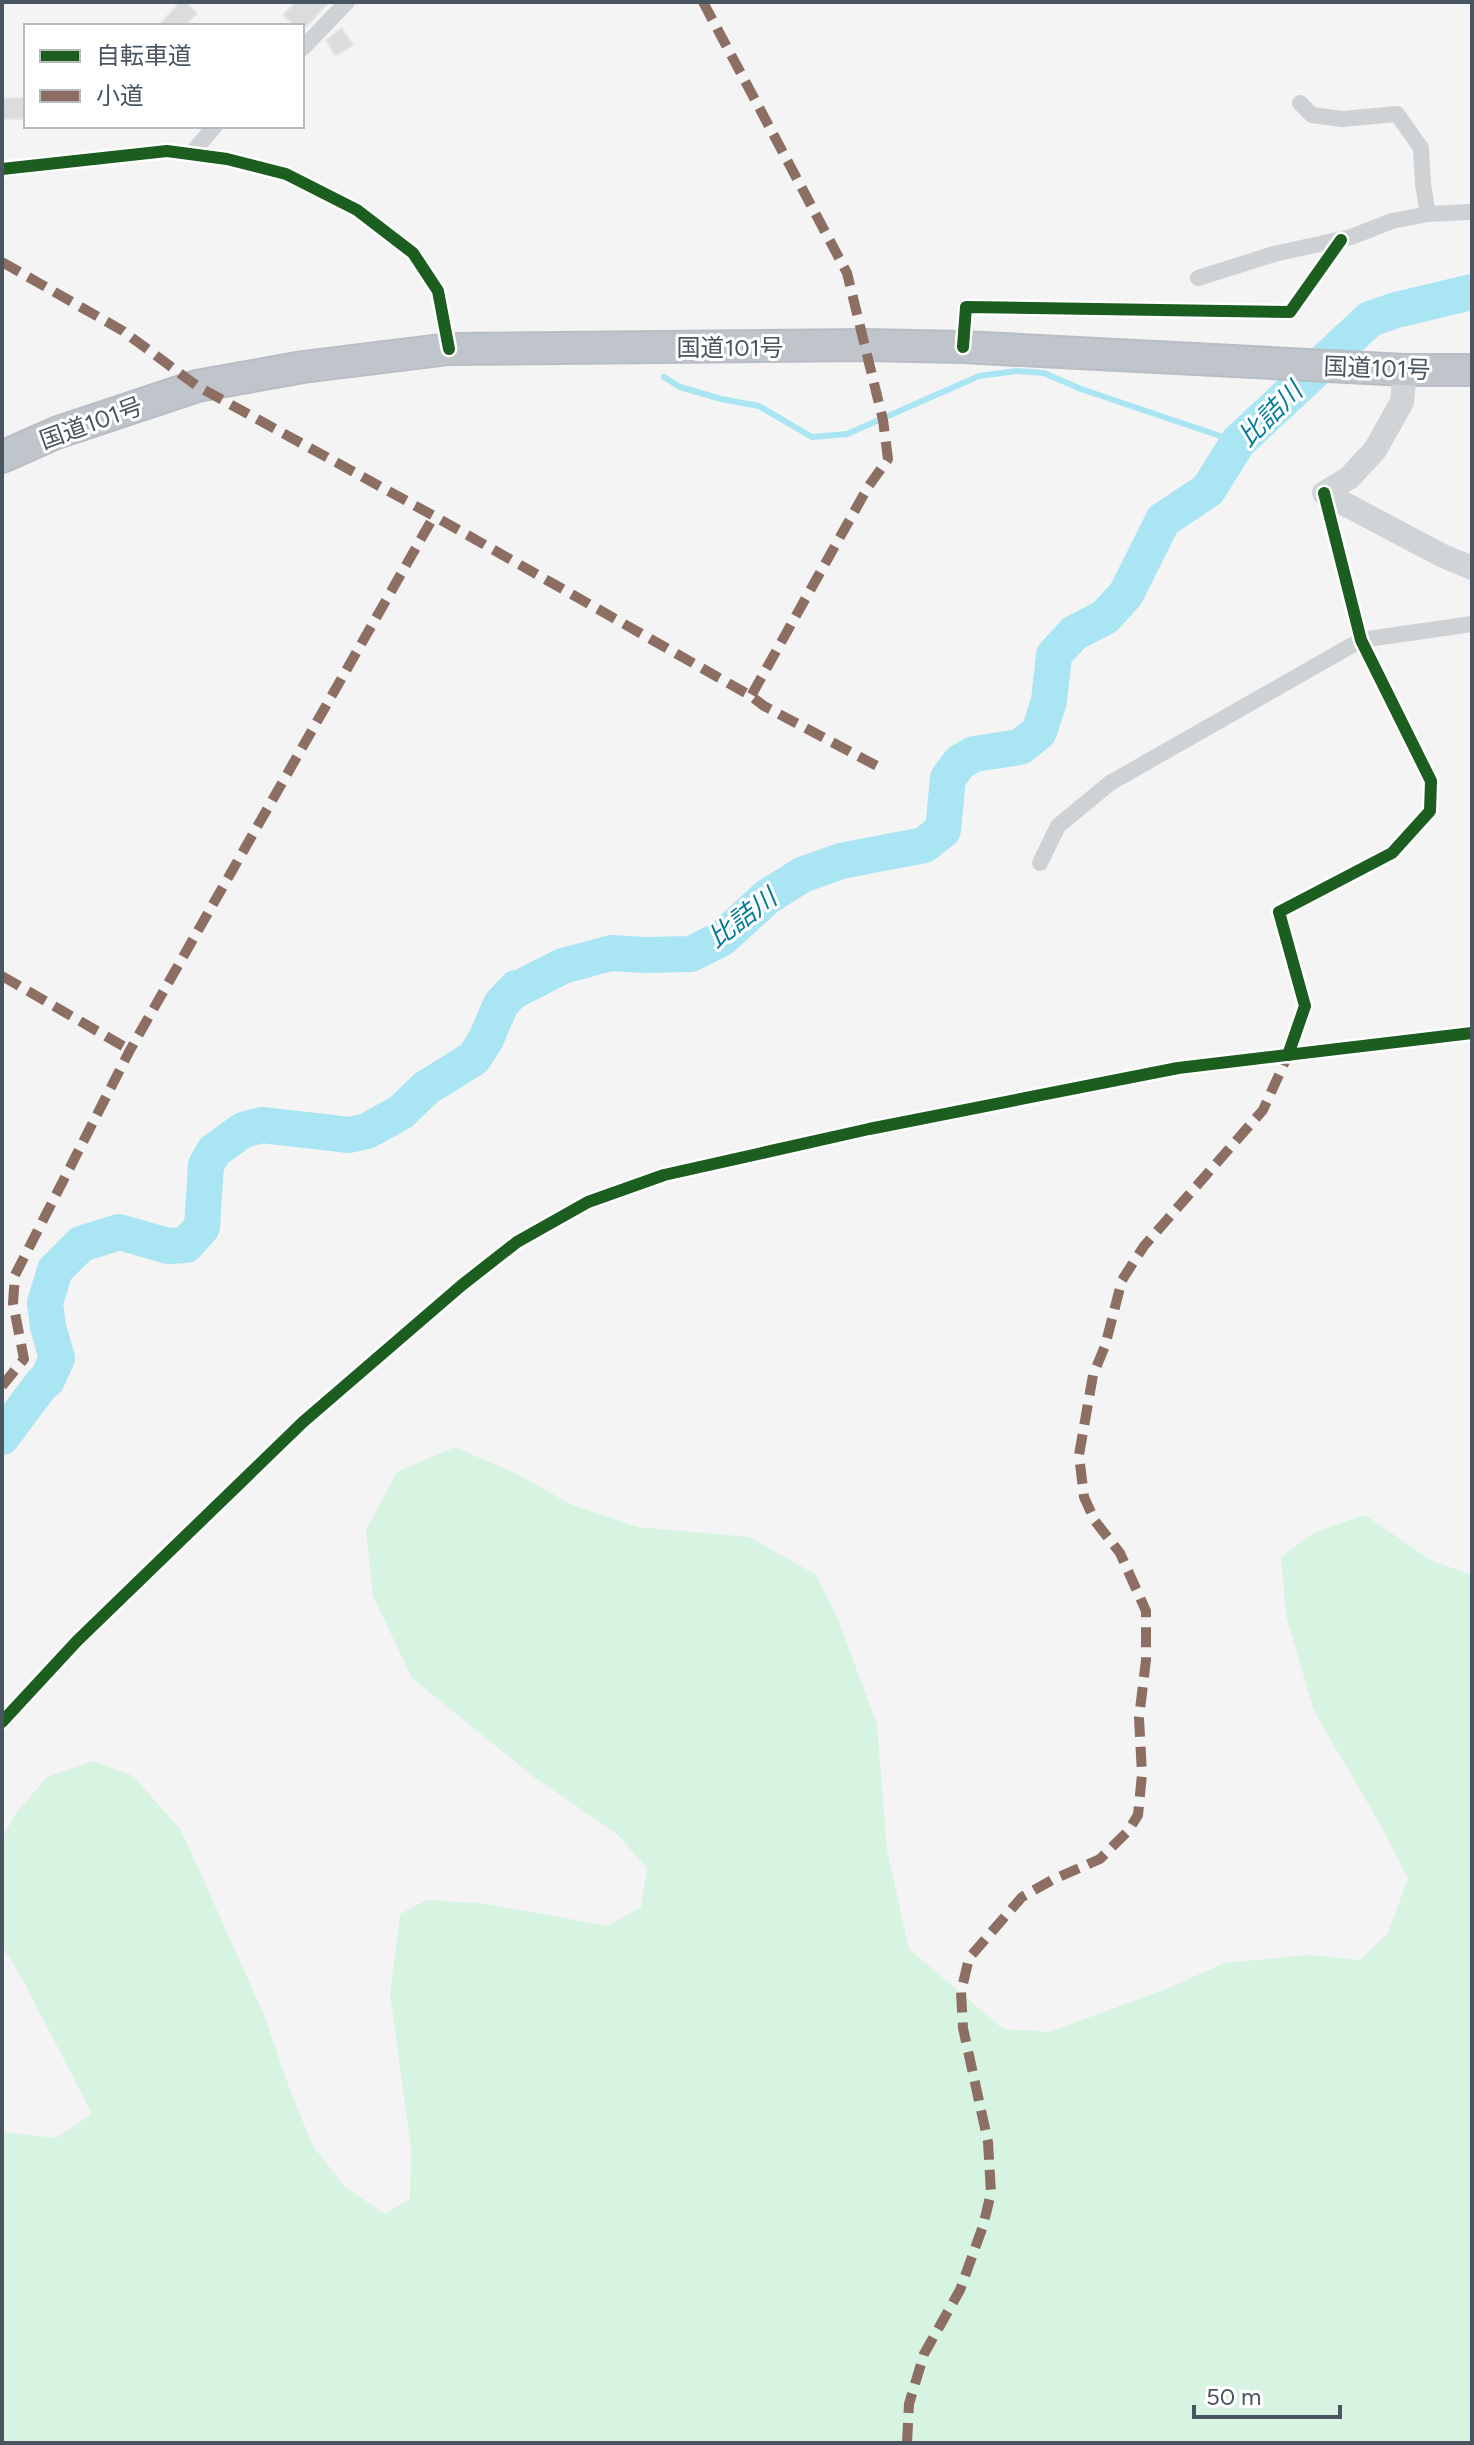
<svg xmlns="http://www.w3.org/2000/svg" width="1474" height="2445" viewBox="0 0 1474 2445" font-family="Figtree,'Noto Sans JP',sans-serif">
<rect width="100%" height="100%" fill="#f4f4f4"/>
<polygon fill="#d7f3e2" points="455,1447 519,1475 570,1504 637,1527 749,1537 816,1575 838,1619 877,1725 887,1850 909,1949 1003,2029 1049,2032 1161,1991 1225,1963 1308,1955 1360,1960 1388,1933 1408,1878 1381,1826 1314,1711 1286,1615 1281,1557 1315,1532 1365,1515 1430,1560 1472,1575 1472,2443 2,2443 2,2132 56,2138 92,2114 24,1982 2,1946 2,1839 14,1816 47,1777 93,1761 133,1776 181,1830 264,2015 290,2090 313,2146 345,2187 385,2214 410,2199 411,2148 390,1994 400,1914 427,1900 487,1904 608,1926 641,1907 647,1868 617,1834 534,1777 412,1678 373,1596 366,1530 397,1472"/>
<g fill="none" stroke-linecap="round" stroke-linejoin="round">
<polyline stroke="#aae5f3" stroke-width="6" points="664,377 680,387 721,399 759,406 812,437 847,434 979,376 1017,371 1044,373 1081,389 1238,442"/>
<polyline stroke="#aae5f3" stroke-width="36" points="2,1437 43,1382 47,1380 57,1358 48,1327 45,1303 55,1270 81,1244 119,1232 168,1246 186,1245 202,1227 206,1165 214,1151 243,1130 262,1125 349,1135 367,1131 401,1112 426,1088 474,1058 486,1039 501,1004 516,988 516,990 563,966 611,953 644,955 691,954 721,939 767,897 802,875 841,861 924,845 943,830 948,778 960,762 974,754 1020,747 1039,732 1049,701 1054,655 1074,633 1105,617 1126,594 1163,520 1208,490 1238,442 1370,319 1396,310 1472,292"/>
</g>
<g fill="#dbdcde" stroke="#e5e6e6" stroke-width="2">
<polygon points="180,2 185,2 197,13 185,26 158,26"/>
<polygon points="296,2 329,2 307,26 295,26 283,15"/>
<polygon points="342,28 353,45 335,56 326,40"/>
<rect x="2" y="98" width="24" height="21"/>
</g>
<g fill="none" stroke-linecap="round" stroke-linejoin="round">
<g stroke="#b8bec4" stroke-width="34">
<polyline id="highway" points="2,457 56,433 197,386 303,367 449,349 865,345 963,347 1405,370 1472,370"/>
</g>
<g stroke="#cfd2d5" stroke-width="16">
<polyline points="302,49 347,2"/>
<polyline points="1300,103 1312,115 1342,119 1397,114 1421,148 1423,184 1428,214"/>
<polyline points="191,154 215,126"/>
<polyline points="2,169 167,151 227,159 286,174 357,210 413,253 438,291 449,349"/>
<polyline points="1198,278 1274,254 1351,237 1392,221 1428,214 1472,212"/>
<polyline points="963,347 966,307 1290,312 1341,240"/>
<polyline points="1040,863 1058,826 1110,783 1361,640 1472,624"/>
<polyline points="1288,1055 1305,1006 1279,912 1392,853 1430,811 1431,781 1361,640 1324,493"/>
<polyline points="2,1722 77,1641 303,1422 462,1285 517,1242 588,1202 664,1175 869,1129 1178,1068 1472,1033"/>
</g>
<polyline stroke="#d1d4d7" stroke-width="24" points="1405,370 1402,402 1375,450 1349,478 1324,493 1443,556 1472,568"/>
<use href="#highway" stroke="#bfc5ca" stroke-width="30"/>
<g stroke="#8d6e63" stroke-width="10" stroke-dasharray="20 10" stroke-linecap="butt">
<polyline points="703,2 847,273 883,420 888,459 868,487 751,696"/>
<polyline points="2,262 123,331 197,386 434,516 751,696 764,706 877,766"/>
<polyline points="2,976 130,1050"/>
<polyline points="2,1386 24,1359 13,1303 15,1275 130,1050 434,516"/>
<polyline points="907,2443 909,2404 924,2354 960,2290 983,2226 991,2193 988,2142 963,2028 961,1992 969,1958 1022,1897 1052,1880 1100,1859 1128,1831 1138,1815 1142,1774 1139,1718 1146,1660 1146,1611 1120,1553 1095,1521 1084,1497 1079,1455 1093,1375 1105,1346 1122,1280 1144,1246 1263,1110 1288,1055"/>
</g>
<g stroke="#fff" stroke-width="17">
<g id="cycleway">
<polyline points="2,169 167,151 227,159 286,174 357,210 413,253 438,291 449,349"/>
<polyline points="963,347 966,307 1290,312 1341,240"/>
<polyline points="1288,1055 1305,1006 1279,912 1392,853 1430,811 1431,781 1361,640 1324,493"/>
<polyline points="2,1722 77,1641 303,1422 462,1285 517,1242 588,1202 664,1175 869,1129 1178,1068 1472,1033"/>
</g>
</g>
<use href="#cycleway" stroke="#1b5e20" stroke-width="12"/>
</g>
<g text-anchor="middle" dominant-baseline="central" stroke-width="6" stroke-linejoin="round" paint-order="stroke">
<g font-size="24" fill="#495662" stroke="#fff">
<text x="730" y="347">国道101号</text>
<text transform="translate(1377 368) rotate(2)">国道101号</text>
<text transform="translate(91 423) rotate(-20)">国道101号</text>
</g>
<g font-size="26" font-style="italic" fill="#057b99" stroke="#fff">
<text transform="translate(1270 414) rotate(-45)">比詰川</text>
<text transform="translate(742 918) rotate(-37)">比詰川</text>
</g>
</g>
<rect width="1474" height="2445" fill="none" stroke="#495662" stroke-width="8"/>
<rect x="24" y="24" width="280" height="104" fill="#ffffff" stroke="#b6bbc0" stroke-width="2"/>
<rect x="40" y="50" width="40" height="12" fill="#1b5e20" stroke="#b6bbc0" stroke-width="2"/>
<text x="96" y="64" font-size="24" fill="#495662">自転車道</text>
<rect x="40" y="90" width="40" height="12" fill="#8d6e63" stroke="#b6bbc0" stroke-width="2"/>
<text x="96" y="104" font-size="24" fill="#495662">小道</text>
<path d="M1194 2405v12h146v-12" fill="none" stroke="#495662" stroke-width="4"/>
<text x="1206" y="2405" font-size="24" fill="#495662" stroke="#ffffff" stroke-width="6" paint-order="stroke">50 m</text>
</svg>
